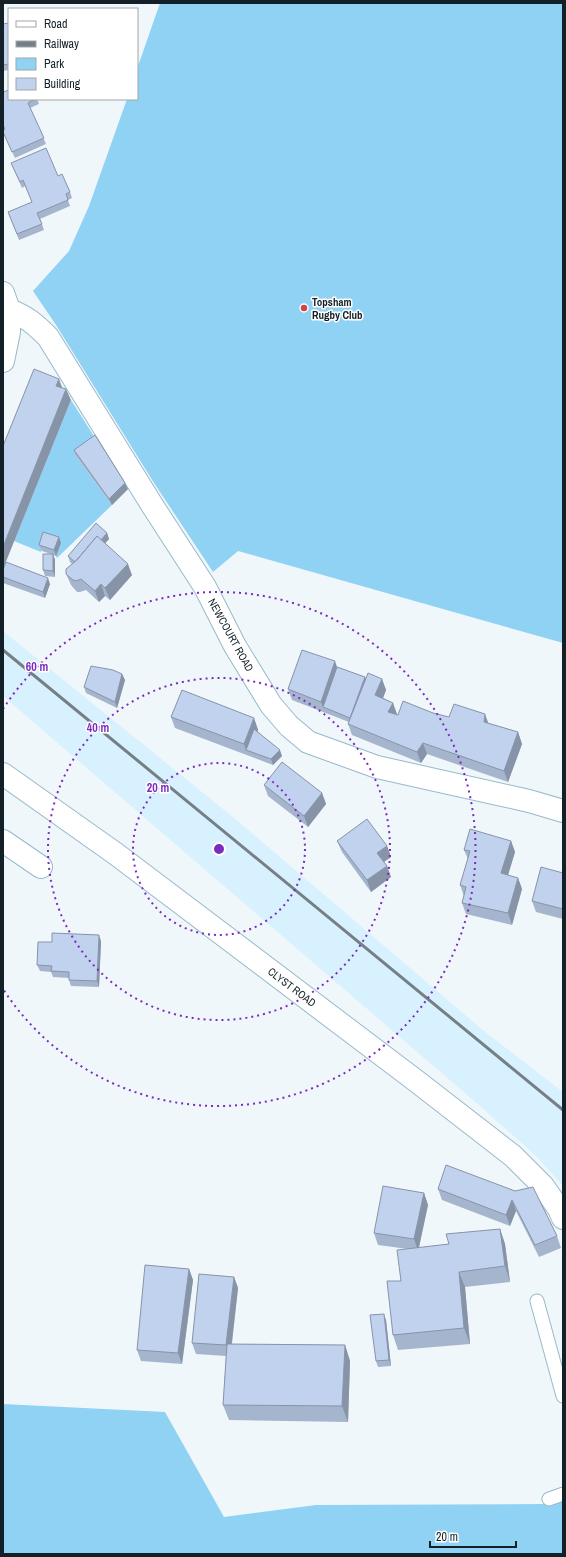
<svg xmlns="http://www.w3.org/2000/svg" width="566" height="1557" viewBox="0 0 566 1557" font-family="'Archivo Narrow',sans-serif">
<rect width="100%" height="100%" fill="#f0f7fb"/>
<polygon fill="#d7f1fe" points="3,631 233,817 484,1031 563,1092 563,1186 535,1155 473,1100 3,696"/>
<g fill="#90d2f3">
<polygon points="160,3 563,3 563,643 238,551 213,572 154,483 56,325 33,291 69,251 89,206 127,99 137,99 137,69"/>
<polygon points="71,400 97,441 76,456 112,505 57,558 46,538 41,552 14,541"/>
<polygon points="3,1404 165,1412 224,1517 316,1505 547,1504 563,1500 563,1554 3,1554"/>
</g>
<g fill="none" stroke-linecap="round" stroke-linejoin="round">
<g stroke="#97b9cb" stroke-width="15">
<g id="service">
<polyline points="537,1301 563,1396"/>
<polyline points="549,1499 563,1494"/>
</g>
</g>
<g stroke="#97b9cb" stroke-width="24">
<g id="minor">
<polyline points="3,293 9,310 9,332 3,361"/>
<path d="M9,310C27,317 35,324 48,337L152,505L205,587L235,646L271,705L289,726L308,742L377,767L529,801L563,811"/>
<polyline points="3,841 41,867"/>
</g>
</g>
<g stroke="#97b9cb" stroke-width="24">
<polyline id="tertiary" points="3,774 116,854 415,1080 513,1156 543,1186 559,1209 563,1218"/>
</g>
<use href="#service" stroke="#fff" stroke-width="13"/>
<use href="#minor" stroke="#fff" stroke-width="22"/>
<use href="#tertiary" stroke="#fff" stroke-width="22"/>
<polyline stroke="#757f85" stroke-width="3" points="3,650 563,1110"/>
</g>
<g fill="#a6b5ce">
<polygon points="9,23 9,70 3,71 3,24"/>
<polygon points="3,92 9,99 37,99 39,104 30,108 46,144 15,158 3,132 4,129 3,126"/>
<polygon points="11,163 58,176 70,192 72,198 68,200 70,206 40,219 44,230 19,240 8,212 32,202 25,186 22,188"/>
<polygon points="74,450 128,489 112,505 76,456"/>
<polygon points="107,533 109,539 105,543 132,575 110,600 105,596 99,602 86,590 80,592 77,592 71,585 66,574 72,564 70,562 68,556"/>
<polygon points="59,537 61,543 56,556 53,555 55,560 55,577 45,576 43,570 51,554 42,551 39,545"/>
<polygon points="3,570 50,584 45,598 3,583"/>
<polygon points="337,667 365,677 366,679 382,679 386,690 383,698 393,703 396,715 398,715 433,713 449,717 488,723 518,732 522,744 508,782 427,754 421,763 352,735 348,724 349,722 292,700 288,689"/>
<polygon points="122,674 125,680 117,708 86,693 84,687"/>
<polygon points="171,717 254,718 258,730 258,732 282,756 273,765 175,728"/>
<polygon points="264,785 322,793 326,804 308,827 268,796"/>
<polygon points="337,841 387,846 391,857 384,862 387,866 391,877 371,892 342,852"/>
<polygon points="511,841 515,852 508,875 518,878 522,889 512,925 466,914 462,903 464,896 460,885 468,859 464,850"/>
<polygon points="563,873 563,919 536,912 532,901"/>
<polygon points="101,941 99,987 71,986 69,980 69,978 53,977 51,972 40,971 37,965 52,942"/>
<polygon points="438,1189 515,1191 557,1236 561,1248 539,1257 516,1211 510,1226 442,1200"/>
<polygon points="424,1193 428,1205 419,1248 449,1244 500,1229 505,1244 510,1282 465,1287 470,1344 398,1350 393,1335 401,1281 408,1249 378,1245 374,1233"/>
<polygon points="189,1269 193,1280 182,1364 141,1361 137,1350"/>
<polygon points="234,1277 238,1288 232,1344 345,1345 350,1361 348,1422 229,1420 223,1405 226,1356 196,1354 192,1343"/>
<polygon points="386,1320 391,1366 378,1367 376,1361"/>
</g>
<g fill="#8793a7">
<polygon points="59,379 63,390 56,386"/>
<polygon points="66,389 71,400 3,569 3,547"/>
<polygon points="125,483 128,489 112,505 109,499"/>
<polygon points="107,533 109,539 81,571 79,565"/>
<polygon points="59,537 61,543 56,556 54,550"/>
<polygon points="53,554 55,560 55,577 53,571"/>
<polygon points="128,564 132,575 110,600 105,588"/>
<polygon points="48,578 50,584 45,598 43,592"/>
<polygon points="101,584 105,596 99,602 95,591"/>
<polygon points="335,661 339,673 323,707 321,702"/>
<polygon points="122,674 125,680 117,708 115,702"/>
<polygon points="365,677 367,683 350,718"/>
<polygon points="382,679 386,690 380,706 375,695"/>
<polygon points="393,703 397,714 393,723 388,712"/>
<polygon points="485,714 489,725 484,722"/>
<polygon points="254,718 258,730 250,751 246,750 244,744"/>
<polygon points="518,732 522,744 508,782 504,771"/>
<polygon points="423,743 427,754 421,763 417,752"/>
<polygon points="280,750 282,756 273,765 271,759"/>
<polygon points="322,793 326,804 308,827 304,816"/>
<polygon points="511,841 515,852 505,885 501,873"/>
<polygon points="387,846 391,857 381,864 377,853"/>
<polygon points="387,866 391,877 371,892 367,880"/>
<polygon points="518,878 522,889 512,925 508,913"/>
<polygon points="99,935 101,941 99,987 97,981"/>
<polygon points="424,1193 428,1205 418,1251 414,1239"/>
<polygon points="512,1200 516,1211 510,1226 506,1215"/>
<polygon points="500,1229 505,1244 510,1282 505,1266"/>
<polygon points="189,1269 193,1280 182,1364 178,1353"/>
<polygon points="459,1272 465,1287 470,1344 464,1328"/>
<polygon points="234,1277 238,1288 230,1357 226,1345"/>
<polygon points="384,1314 386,1320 391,1366 389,1360"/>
<polygon points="345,1345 350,1361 348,1422 342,1406"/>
</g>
<g fill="#c1d2ef" stroke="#8793a7">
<polygon points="9,23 9,64 3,65 3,24"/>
<polygon points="9,90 9,99 35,99 28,103 44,138 12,152 3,132 3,130 5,129 3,125 3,92"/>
<polygon points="46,148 58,176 62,174 70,192 66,194 68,200 37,213 42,224 17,234 8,212 32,202 23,180 20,182 11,163"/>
<polygon points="34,369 59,379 56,386 66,389 3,547 3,446"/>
<polygon points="95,435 125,483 109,499 74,450"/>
<polygon points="96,523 107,533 101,540 97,536 75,562 68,556"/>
<polygon points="43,532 59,537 54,550 39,545"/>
<polygon points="97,536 128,564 105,588 101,584 95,591 81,579 76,581 73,580 66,574 66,569 77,560"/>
<polygon points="43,554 53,554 53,571 43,570"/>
<polygon points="6,562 48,578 43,592 3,577 3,570"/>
<polygon points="302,650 335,661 321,702 288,689"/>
<polygon points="91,666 113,670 122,674 115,702 84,687"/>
<polygon points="337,667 365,677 350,718 323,707"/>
<polygon points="368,673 382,679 375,695 393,703 388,712 398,715 403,701 433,713 449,717 454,704 485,714 484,722 518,732 504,771 423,743 417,752 348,724"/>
<polygon points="182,690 254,718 244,744 171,717"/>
<polygon points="254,729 280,750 271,759 246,750"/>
<polygon points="282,762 322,793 304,816 264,785"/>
<polygon points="367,819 387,846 377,853 387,866 367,880 337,841"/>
<polygon points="470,829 511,841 501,873 518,878 508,913 462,903 466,887 460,885 470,851 464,850"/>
<polygon points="541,867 563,873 563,909 532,901"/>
<polygon points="52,933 99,935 97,981 69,980 69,972 51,971 52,966 37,965 38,942 52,942"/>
<polygon points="446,1165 515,1191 533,1187 557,1236 535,1245 512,1200 506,1215 438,1189"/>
<polygon points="383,1186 424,1193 414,1239 374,1233"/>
<polygon points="500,1229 505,1266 459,1272 464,1328 393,1335 387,1281 401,1281 397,1250 449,1244 446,1234"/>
<polygon points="145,1265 189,1269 178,1353 137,1350"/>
<polygon points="199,1274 234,1277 226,1345 192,1343"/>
<polygon points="384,1314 389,1360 376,1361 370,1315"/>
<polygon points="227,1344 345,1345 342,1406 223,1405"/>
</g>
<g fill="none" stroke="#7b2cbf" stroke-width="2" stroke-dasharray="2 4">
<circle cx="219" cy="849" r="86"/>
<circle cx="219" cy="849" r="171"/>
<path d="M3 709A257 257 0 1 1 3 989"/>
</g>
<circle fill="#d24341" stroke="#fff" stroke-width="1.5" cx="304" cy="308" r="4"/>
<g text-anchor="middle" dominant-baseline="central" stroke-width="3" stroke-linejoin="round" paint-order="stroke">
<g font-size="11" font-weight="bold" fill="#132027" stroke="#fff" text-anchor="start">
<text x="312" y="302">Topsham<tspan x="312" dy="13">Rugby Club</tspan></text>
</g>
<g font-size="11" fill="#132027" stroke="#fff">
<text transform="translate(231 635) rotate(61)">NEWCOURT ROAD</text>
<text transform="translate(292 987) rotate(37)">CLYST ROAD</text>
</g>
</g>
<circle cx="219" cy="849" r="6" fill="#7b2cbf" stroke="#fff" stroke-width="2"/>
<g font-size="12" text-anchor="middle" font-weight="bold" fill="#7b2cbf" stroke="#fff" stroke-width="3" stroke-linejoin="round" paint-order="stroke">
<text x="37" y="671">60 m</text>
<text x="98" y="732">40 m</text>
<text x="158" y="792">20 m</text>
</g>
<rect width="566" height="1557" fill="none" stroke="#132027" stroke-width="8"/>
<rect x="8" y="8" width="130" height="92" fill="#ffffff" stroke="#a1a6a9"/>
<rect x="16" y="21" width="20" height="6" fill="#ffffff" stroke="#a1a6a9"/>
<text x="44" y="28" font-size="12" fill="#132027">Road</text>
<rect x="16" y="41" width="20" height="6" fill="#757f85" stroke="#a1a6a9"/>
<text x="44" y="48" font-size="12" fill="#132027">Railway</text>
<rect x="16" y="58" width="20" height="12" fill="#90d2f3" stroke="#a1a6a9"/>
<text x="44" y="68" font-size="12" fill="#132027">Park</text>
<rect x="16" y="78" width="20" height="12" fill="#c1d2ef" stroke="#a1a6a9"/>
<text x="44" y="88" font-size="12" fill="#132027">Building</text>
<path d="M430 1541v6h86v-6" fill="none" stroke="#132027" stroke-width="2"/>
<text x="436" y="1541" font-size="12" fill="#132027" stroke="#ffffff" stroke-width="3" paint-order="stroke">20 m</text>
</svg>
